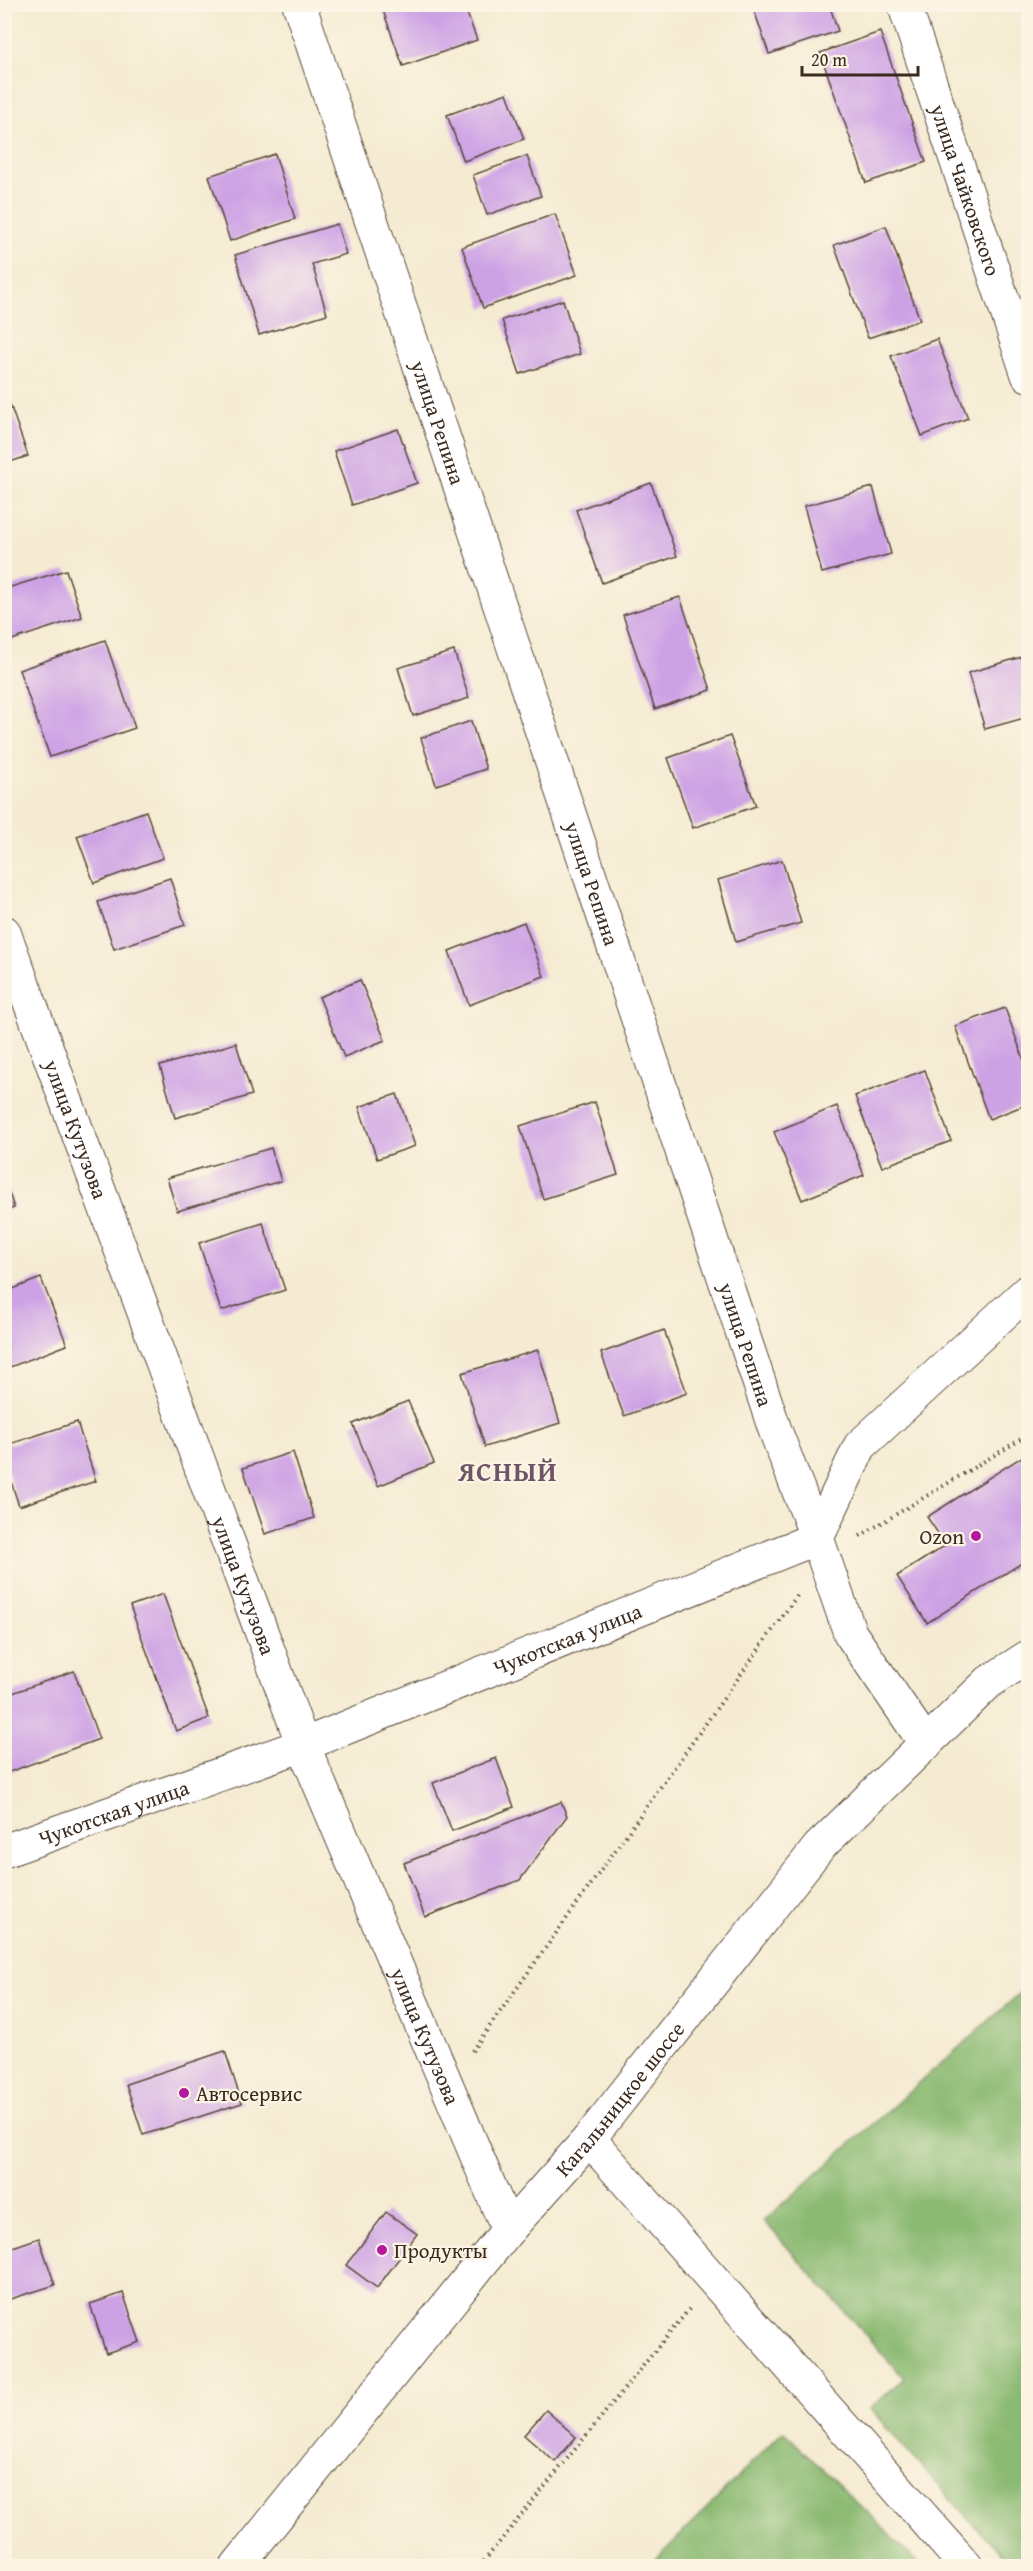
<svg xmlns="http://www.w3.org/2000/svg" width="1033" height="2571" viewBox="0 0 1033 2571" font-family="'Gentium Book Plus',serif">
<rect width="100%" height="100%" fill="#fcf5e5"/>
<filter id="ink" filterUnits="userSpaceOnUse"><feTurbulence type="fractalNoise" baseFrequency=".0167" numOctaves="2"/><feDisplacementMap in="SourceGraphic" scale="12" xChannelSelector="R" yChannelSelector="G"/><feConvolveMatrix kernelMatrix="1 2 1 2 8 2 1 2 1" color-interpolation-filters="sRGB"/></filter>
<filter id="wash" filterUnits="userSpaceOnUse"><feTurbulence type="fractalNoise" baseFrequency=".008" numOctaves="4" result="noise"/><feDisplacementMap in="SourceGraphic" scale="24" xChannelSelector="R" yChannelSelector="G"/><feGaussianBlur stdDeviation="1.35" result="paint"/><feColorMatrix in="noise" values="0 0 0 0 0 0 0 0 0 0 0 0 0 0 0 0 0 1.4 0 .05"/><feComposite in="paint" operator="in"/></filter>
<g filter="url(#wash)">
<rect width="100%" height="100%" fill="#f5ebd2"/>
<g fill="#8bba72" stroke="#637248" stroke-width="1.5">
<polygon points="1028,1986 1028,2566 1011,2566 870,2409 904,2378 764,2221"/>
<polygon points="783,2431 922,2566 650,2566"/>
</g>
<g id="blocks">
<g fill="#cda2e5">
<polygon points="752,4 829,4 838,31 769,54"/>
<polygon points="1022,4 1028,4 1028,21"/>
<polygon points="381,5 464,5 477,40 403,66"/>
<polygon points="880,32 926,162 866,183 820,53"/>
<polygon points="507,93 524,139 464,161 447,115"/>
<polygon points="275,154 295,219 230,241 209,176"/>
<polygon points="527,156 541,196 487,215 473,175"/>
<polygon points="555,214 577,275 483,308 462,247"/>
<polygon points="337,224 346,254 312,264 327,314 259,335 235,255"/>
<polygon points="886,226 920,320 868,338 834,245"/>
<polygon points="563,300 580,354 520,374 502,320"/>
<polygon points="937,339 968,418 922,436 891,356"/>
<polygon points="4,387 28,456 4,464"/>
<polygon points="398,429 417,483 352,505 334,451"/>
<polygon points="651,483 677,556 602,583 576,510"/>
<polygon points="873,487 891,554 822,573 804,506"/>
<polygon points="66,570 82,617 6,642 4,589"/>
<polygon points="680,597 711,690 655,709 623,615"/>
<polygon points="105,640 135,728 50,757 19,670"/>
<polygon points="454,651 469,698 413,716 398,668"/>
<polygon points="1028,655 1028,717 985,729 968,673"/>
<polygon points="471,721 486,769 436,785 421,738"/>
<polygon points="730,736 756,806 693,828 668,758"/>
<polygon points="146,811 163,858 94,883 77,836"/>
<polygon points="1028,835 1028,851 1023,837"/>
<polygon points="782,860 801,923 736,942 718,880"/>
<polygon points="170,878 185,925 114,949 98,902"/>
<polygon points="524,922 544,976 469,1005 449,951"/>
<polygon points="360,980 385,1040 344,1057 319,997"/>
<polygon points="1005,1008 1028,1071 1028,1104 989,1119 955,1026"/>
<polygon points="236,1043 252,1095 175,1118 160,1066"/>
<polygon points="925,1070 951,1141 882,1167 855,1096"/>
<polygon points="397,1094 415,1146 377,1159 359,1107"/>
<polygon points="595,1102 618,1175 543,1199 520,1126"/>
<polygon points="837,1106 864,1175 802,1200 774,1132"/>
<polygon points="271,1148 281,1181 177,1211 167,1178"/>
<polygon points="4,1178 14,1208 4,1211"/>
<polygon points="263,1223 285,1290 221,1311 199,1243"/>
<polygon points="41,1278 67,1345 5,1369 5,1292"/>
<polygon points="664,1330 687,1393 624,1416 601,1353"/>
<polygon points="538,1350 560,1423 485,1447 462,1373"/>
<polygon points="408,1401 434,1463 378,1486 353,1424"/>
<polygon points="77,1422 96,1481 19,1506 4,1460 4,1446"/>
<polygon points="293,1452 314,1518 265,1534 243,1468"/>
<polygon points="1028,1453 1028,1559 927,1623 897,1576 946,1545 927,1517"/>
<polygon points="163,1594 209,1718 176,1731 130,1606"/>
<polygon points="74,1671 99,1739 4,1774 4,1696"/>
<polygon points="496,1758 514,1807 452,1831 433,1783"/>
<polygon points="561,1802 567,1816 520,1880 425,1917 404,1863"/>
<polygon points="225,2051 242,2103 143,2135 126,2084"/>
<polygon points="386,2212 417,2234 377,2288 346,2265"/>
<polygon points="39,2238 55,2285 4,2301 4,2250"/>
<polygon points="123,2293 140,2342 106,2353 90,2304"/>
<polygon points="546,2410 576,2437 555,2462 524,2435"/>
</g>
</g>
</g>
<g filter="url(#ink)">
<use href="#blocks" fill-opacity="0" stroke="#574739" stroke-width="1.5"/>
<g fill="none" stroke-linecap="round" stroke-linejoin="round">
<g stroke="#574739" stroke-width="35">
<g id="street">
<path id="s1" d="M299,4L775,1430L817,1538L850,1633L926,1744"/>
<path id="s2" d="M904,4L1028,375"/>
<path id="s3" d="M4,932L303,1745L508,2230"/>
<path id="s4" d="M4,1851L303,1745L817,1538L860,1446L1028,1291"/>
<polyline points="589,2139 966,2566"/>
</g>
</g>
<g stroke="#574739" stroke-width="35">
<g id="secondary">
<path id="s5" d="M237,2566L508,2230L589,2139L819,1847L989,1682L1028,1657"/>
</g>
</g>
<g stroke="#574739" stroke-width="4" stroke-dasharray="1.5 4.5" stroke-linecap="butt">
<polyline points="860,1536 1028,1435"/>
<polyline points="472,2051 799,1593"/>
<polyline points="480,2566 690,2308"/>
</g>
<use href="#street" stroke="#fff" stroke-width="33"/>
<use href="#secondary" stroke="#fff" stroke-width="33"/>
</g>
</g>
<g fill="#b5179e" stroke="#fcf5e5" stroke-width="2">
<circle cx="976" cy="1536" r="6"/>
<circle cx="184" cy="2093" r="6"/>
<circle cx="382" cy="2250" r="6"/>
</g>
<g text-anchor="middle" dominant-baseline="central" stroke-width="4.5" stroke-linejoin="round" paint-order="stroke">
<g font-size="21" fill="#3b2a1e" stroke="#fcf5e5">
<text stroke="none"><textPath href="#s2" startOffset="196">улица Чайковского</textPath></text>
<text stroke="none"><textPath href="#s1" startOffset="441">улица Репина</textPath></text>
<text stroke="none"><textPath href="#s1" startOffset="927">улица Репина</textPath></text>
<text stroke="none"><textPath href="#s3" startOffset="210">улица Кутузова</textPath></text>
<text stroke="none"><textPath href="#s1" startOffset="1413">улица Репина</textPath></text>
<text stroke="none"><textPath href="#s3" startOffset="696">улица Кутузова</textPath></text>
<text stroke="none"><textPath href="#s4" startOffset="602">Чукотская улица</textPath></text>
<text stroke="none"><textPath href="#s4" startOffset="116">Чукотская улица</textPath></text>
<text stroke="none"><textPath href="#s3" startOffset="1182">улица Кутузова</textPath></text>
<text stroke="none"><textPath href="#s5" startOffset="604">Кагальницкое шоссе</textPath></text>
</g>
<g font-size="21" fill="#3b2a1e" stroke="#fcf5e5" text-anchor="start">
<text x="964" y="1536" text-anchor="end">Ozon</text>
<text x="196" y="2093">Автосервис</text>
<text x="394" y="2250">Продукты</text>
</g>
<g font-size="27" font-weight="bold" letter-spacing="1.5" fill="#6e5464" stroke="#fcf5e5">
<text x="508" y="1471">ЯСНЫЙ</text>
</g>
</g>
<rect width="1033" height="2571" fill="none" stroke="#fcf5e5" stroke-width="24"/>
<path d="M802 66v9h116v-9" fill="none" stroke="#3b2a1e" stroke-width="3"/>
<text x="811" y="66" font-size="18" fill="#3b2a1e" stroke="#fcf5e5" stroke-width="4.5" paint-order="stroke">20 m</text>
</svg>
